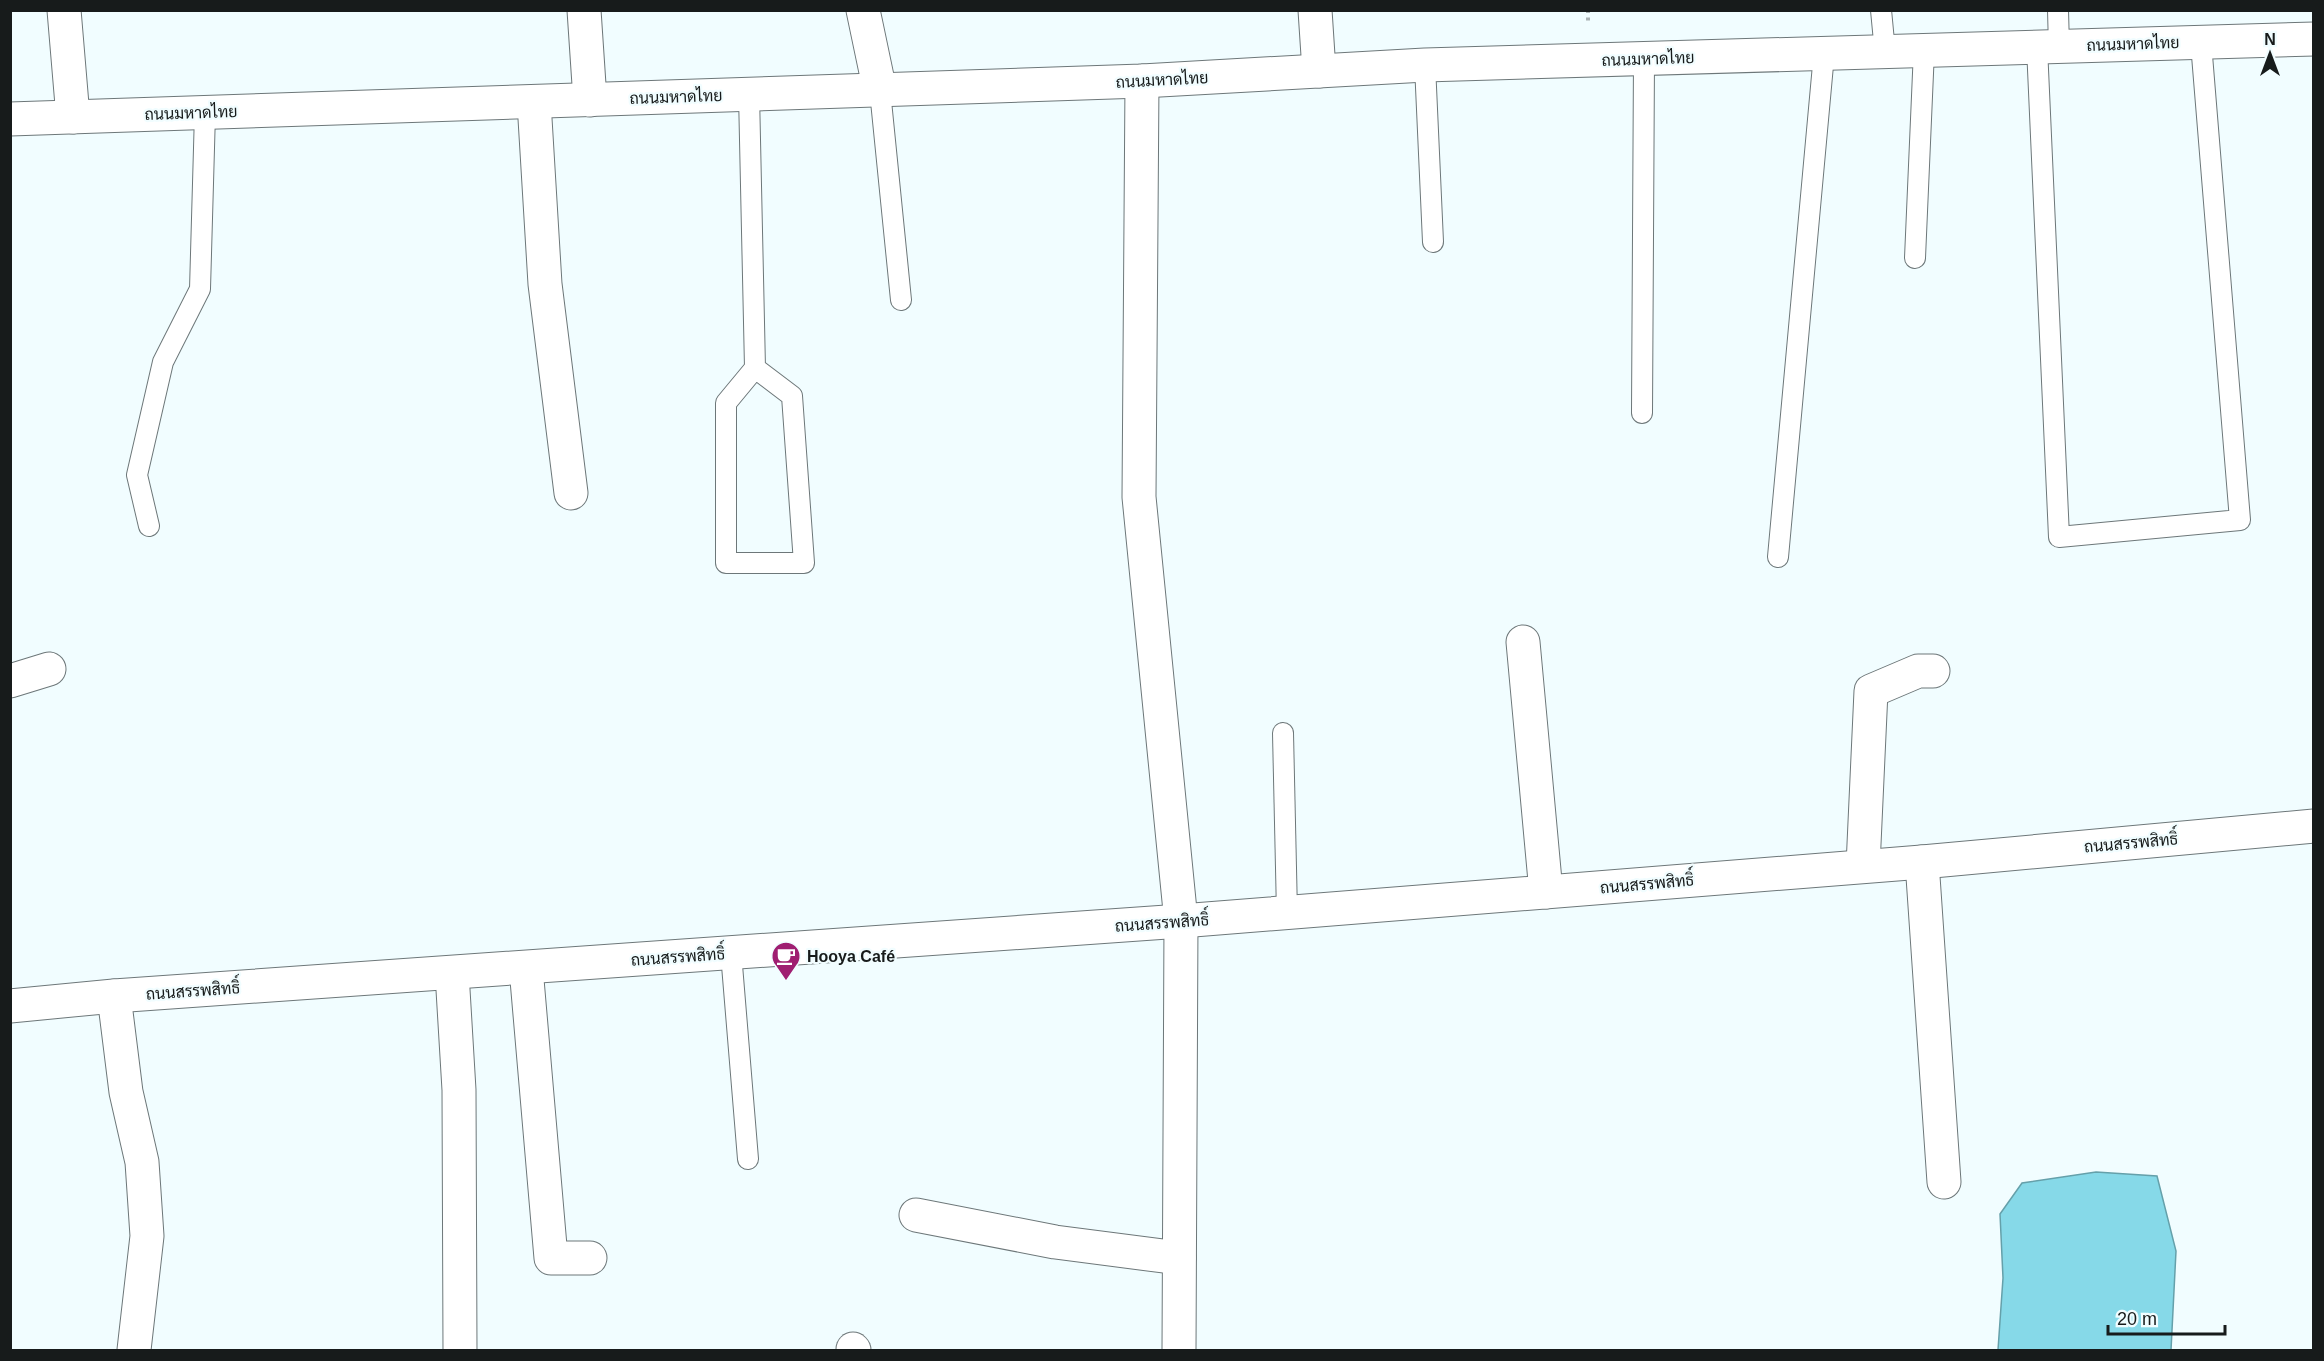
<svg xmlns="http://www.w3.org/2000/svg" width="2324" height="1361" viewBox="0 0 2324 1361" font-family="Helvetica,Sarabun,sans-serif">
<rect width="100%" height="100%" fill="#f1fdff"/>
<polygon fill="#86d9e8" stroke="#65a0aa" stroke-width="1.5" points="2096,1172 2157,1176 2176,1251 2171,1350 1998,1350 2003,1278 2000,1214 2022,1183"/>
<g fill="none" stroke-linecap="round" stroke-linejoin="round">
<g stroke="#6d7779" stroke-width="22">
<g id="service">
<polyline points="1881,10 1885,52"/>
<polyline points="2058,10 2059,47"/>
<polyline points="2037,47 2059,537 2240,520 2201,43"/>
<polyline points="1425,65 1433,242"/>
<polyline points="880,91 901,300"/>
<polyline points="749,94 755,368 726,403 726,563 804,563 792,396 755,368"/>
<polyline points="1915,258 1924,50"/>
<polyline points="1642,413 1644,59"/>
<polyline points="149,526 137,475 163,362 200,289 205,113"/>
<polyline points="1778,557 1824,54"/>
<polyline points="1283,733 1287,913"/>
<polyline points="731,953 748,1159"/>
</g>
</g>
<g stroke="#6d7779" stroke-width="35">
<g id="minor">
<polyline points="64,10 73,117"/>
<polyline points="584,10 590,100"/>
<polyline points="863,10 880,91"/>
<polyline points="1315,10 1319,71"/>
<polyline points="1142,81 1139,497 1181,921 1179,1350"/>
<polyline points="534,102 545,284 571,493"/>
<polyline points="1523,642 1546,892"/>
<polyline points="10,681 49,669"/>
<polyline points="1922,862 1944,1182"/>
<polyline points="1863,866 1871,691 1918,671 1933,671"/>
<polyline points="526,968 551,1258 590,1258"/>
<polyline points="452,973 459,1090 460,1350"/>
<polyline points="114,996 126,1092 142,1162 147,1236 134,1350"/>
<polyline points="916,1215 1055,1242 1179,1258"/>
<polyline points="853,1349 854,1350"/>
</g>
</g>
<g stroke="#6d7779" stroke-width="35">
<g id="tertiary">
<polyline points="10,119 1142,81 1425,65 2314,39"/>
<polyline points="10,1006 114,996 1181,921 1922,862 2314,826"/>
</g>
</g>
<polyline stroke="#a9b2b4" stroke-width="4" stroke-dasharray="3 4.5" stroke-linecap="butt" points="1588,10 1588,24"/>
<use href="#service" stroke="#fff" stroke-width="20"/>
<use href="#minor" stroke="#fff" stroke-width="33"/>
<use href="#tertiary" stroke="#fff" stroke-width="33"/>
</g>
<defs>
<g id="cafe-pin" transform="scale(1.5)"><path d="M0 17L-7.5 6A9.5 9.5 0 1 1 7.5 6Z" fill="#9f1e71" stroke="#f1fdff"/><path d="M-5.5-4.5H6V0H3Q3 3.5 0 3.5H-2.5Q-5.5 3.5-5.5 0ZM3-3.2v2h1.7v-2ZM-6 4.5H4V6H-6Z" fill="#fff"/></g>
</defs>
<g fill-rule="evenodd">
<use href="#cafe-pin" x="786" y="956"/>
</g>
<g text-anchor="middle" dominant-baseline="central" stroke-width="4.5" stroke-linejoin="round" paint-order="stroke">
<g font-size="16" fill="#171b1b" stroke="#f1fdff">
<text transform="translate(2133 44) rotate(-2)">ถนนมหาดไทย</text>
<text transform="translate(1648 59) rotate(-2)">ถนนมหาดไทย</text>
<text transform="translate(1162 80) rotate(-3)">ถนนมหาดไทย</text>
<text transform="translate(676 97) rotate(-2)">ถนนมหาดไทย</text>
<text transform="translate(191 113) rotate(-2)">ถนนมหาดไทย</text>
<text transform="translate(2131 843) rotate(-5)">ถนนสรรพสิทธิ์</text>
<text transform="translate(1647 884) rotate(-5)">ถนนสรรพสิทธิ์</text>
<text transform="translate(1162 923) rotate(-4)">ถนนสรรพสิทธิ์</text>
<text transform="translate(678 957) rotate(-4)">ถนนสรรพสิทธิ์</text>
<text transform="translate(193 991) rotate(-4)">ถนนสรรพสิทธิ์</text>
</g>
<g font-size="16" font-weight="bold" fill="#171b1b" stroke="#f1fdff" text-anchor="start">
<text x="807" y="956">Hooya Café</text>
</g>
</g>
<rect width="2324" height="1361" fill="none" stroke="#171b1b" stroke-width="24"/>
<g transform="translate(2270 54)" stroke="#f1fdff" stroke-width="4.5" paint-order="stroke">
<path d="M0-4.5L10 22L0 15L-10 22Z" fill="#171b1b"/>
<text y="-9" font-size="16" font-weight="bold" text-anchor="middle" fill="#171b1b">N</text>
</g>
<path d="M2108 1325v9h117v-9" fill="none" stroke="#171b1b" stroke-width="3"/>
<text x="2117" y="1325" font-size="18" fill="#171b1b" stroke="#f1fdff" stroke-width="4.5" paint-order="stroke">20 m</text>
</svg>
